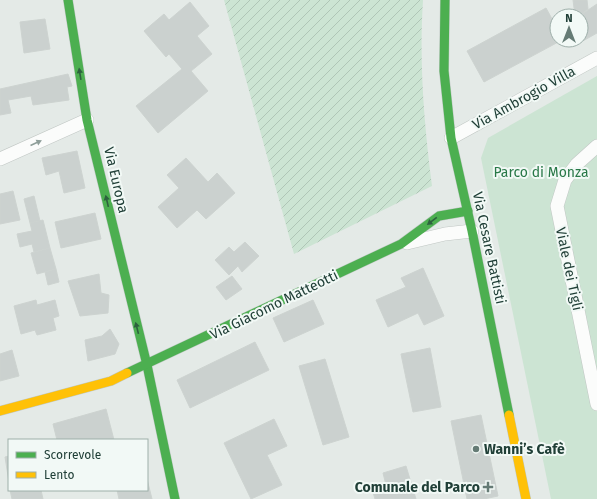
<svg xmlns="http://www.w3.org/2000/svg" width="597" height="499" viewBox="0 0 597 499" font-family="'Fira Sans',sans-serif">
<defs>
<pattern id="garden-furrows" width="10" height="10" patternUnits="userSpaceOnUse"><rect width="10" height="10" fill="#cce4d3"/><path d="M-1 1l2-2M0 10L10 0M9 11l2-2" fill="none" stroke="#afc5b6"/></pattern>
</defs>
<rect width="100%" height="100%" fill="#e4eae7"/>
<polygon fill="#cce4d3" points="597,76 597,499 551,499 481,158 488,138"/>
<path fill="url(#garden-furrows)" d="M224,0H423C419,63 424,123 432,186L294,254Z"/>
<g fill="#cbd1cf" stroke="#cdd3d0">
<polygon points="573,0 587,0 588,9 579,16 575,16"/>
<polygon points="190,2 209,26 197,36 212,54 191,71 208,91 158,133 136,106 182,69 169,54 166,57 144,31 164,14 169,20"/>
<polygon points="597,4 597,33 581,42 581,16 579,16"/>
<polygon points="546,8 557,28 557,40 562,40 484,82 467,51"/>
<polygon points="45,19 50,49 24,53 20,22"/>
<polygon points="68,74 72,86 67,87 69,100 33,105 31,96 8,100 11,113 0,115 0,89"/>
<polygon points="77,151 85,188 64,193 59,171 46,175 42,158"/>
<polygon points="186,158 208,182 217,173 235,193 206,219 197,210 177,228 158,207 179,188 167,175"/>
<polygon points="13,191 20,220 0,224 0,194"/>
<polygon points="34,196 40,221 30,223 24,199"/>
<polygon points="95,213 101,239 61,248 55,222"/>
<polygon points="43,220 50,248 34,252 32,244 20,247 17,234 32,231 30,223"/>
<polygon points="245,242 259,256 242,272 238,266 229,275 215,260 229,247 234,252"/>
<polygon points="50,248 56,269 37,274 31,253"/>
<polygon points="423,268 444,316 424,325 418,313 388,327 376,300 406,287 401,278"/>
<polygon points="56,269 59,282 48,285 45,272"/>
<polygon points="99,274 101,293 109,295 108,313 80,316 68,281"/>
<polygon points="232,276 242,289 226,300 216,287"/>
<polygon points="36,300 37,305 55,300 59,316 53,318 56,330 37,335 35,330 21,334 14,306"/>
<polygon points="313,300 324,324 284,342 273,318"/>
<polygon points="110,329 119,344 115,354 88,361 85,340 102,336"/>
<polygon points="255,342 269,370 190,408 177,380"/>
<polygon points="430,348 441,407 413,412 401,354"/>
<polygon points="12,350 19,376 0,381 0,354"/>
<polygon points="325,359 349,437 323,445 299,366"/>
<polygon points="106,409 114,440 57,440 53,424"/>
<polygon points="481,415 498,496 484,499 467,499 451,421"/>
<polygon points="274,419 287,446 267,455 282,485 251,499 224,443"/>
<polygon points="9,456 9,482 5,457"/>
<polygon points="406,466 416,499 375,499 372,489 386,485 383,473"/>
<polygon points="147,479 152,499 119,499 117,490 147,490"/>
<polygon points="10,490 41,490 43,499 12,499"/>
</g>
<g fill="none" stroke-linecap="round" stroke-linejoin="round">
<g stroke="#c1c7c4" stroke-width="14">
<g id="street">
<polyline points="451,138 597,58"/>
<polyline points="597,146 577,164 565,180 557,206 597,404"/>
<polyline points="0,159 87,120"/>
<polyline points="407,243 445,234 472,231"/>
</g>
</g>
<g stroke="#bfc8c4" stroke-width="10">
<g id="fast">
<polyline points="68,0 87,120 147,365 175,499"/>
<polyline points="445,0 444,71 451,138 472,231 509,415"/>
<polyline points="127,373 401,244 439,216 468,211"/>
</g>
</g>
<g stroke="#bfc8c4" stroke-width="10">
<g id="slow">
<polyline points="0,411 111,381 127,373"/>
<polyline points="509,415 526,499"/>
</g>
</g>
<use href="#street" stroke="#fbfcfb" stroke-width="13"/>
<use href="#fast" stroke="#4caf50" stroke-width="9"/>
<use href="#slow" stroke="#ffc107" stroke-width="9"/>
</g>
<defs><path id="oneway-solid" d="M-6-.8H1V-3.2L6.5 0L1 3.2V.8H-6Z"/></defs>
<g fill="#2d613e">
<use href="#oneway-solid" transform="translate(80 74) rotate(-99)"/>
<use href="#oneway-solid" transform="translate(107 201) rotate(-103)"/>
<use href="#oneway-solid" transform="translate(432 221) rotate(143)"/>
<use href="#oneway-solid" transform="translate(137 328) rotate(-104)"/>
</g>
<use fill="#8e9e99" href="#oneway-solid" transform="translate(36 143) rotate(-24)"/>
<g fill="#657b75" stroke="#f2f9f6" stroke-width="1.5">
<circle cx="476" cy="449" r="4"/>
<path d="M486 481h4v4h4v4h-4v4h-4v-4h-4v-4h4z"/>
</g>
<g text-anchor="middle" dominant-baseline="central" stroke-width="4" stroke-linejoin="round" paint-order="stroke">
<g font-size="14" fill="#203f37" stroke="#f2f9f6">
<text transform="translate(524 98) rotate(-29)">Via Ambrogio Villa</text>
<text transform="translate(116 180) rotate(77)">Via Europa</text>
<text transform="translate(489 248) rotate(78)">Via Cesare Battisti</text>
<text transform="translate(569 269) rotate(78)">Viale dei Tigli</text>
<text transform="translate(274 305) rotate(-26)">Via Giacomo Matteotti</text>
</g>
<g font-size="14" fill="#287847" stroke="#f2f9f6">
<text x="541" y="172">Parco di Monza</text>
</g>
<g font-size="14" font-weight="bold" fill="#203f37" stroke="#f2f9f6" text-anchor="start">
<text x="484" y="449">Wanni’s Cafè</text>
<text x="480" y="487" text-anchor="end">Comunale del Parco</text>
</g>
</g>
<rect x="8" y="439" width="140" height="52" fill="#f2f9f6" stroke="#9eafaa"/>
<rect x="16" y="452" width="20" height="6" fill="#4caf50" stroke="#9eafaa"/>
<text x="44" y="459" font-size="12" fill="#203f37">Scorrevole</text>
<rect x="16" y="472" width="20" height="6" fill="#ffc107" stroke="#9eafaa"/>
<text x="44" y="479" font-size="12" fill="#203f37">Lento</text>
<g transform="translate(569 28)"><circle r="19" fill="#f2f9f6" stroke="#9eafaa"/>
<path d="M0-3L7 15L0 10L-7 15Z" fill="#657b75"/>
<text y="-6" font-size="11" font-weight="bold" text-anchor="middle" fill="#203f37">N</text>
</g>
</svg>
